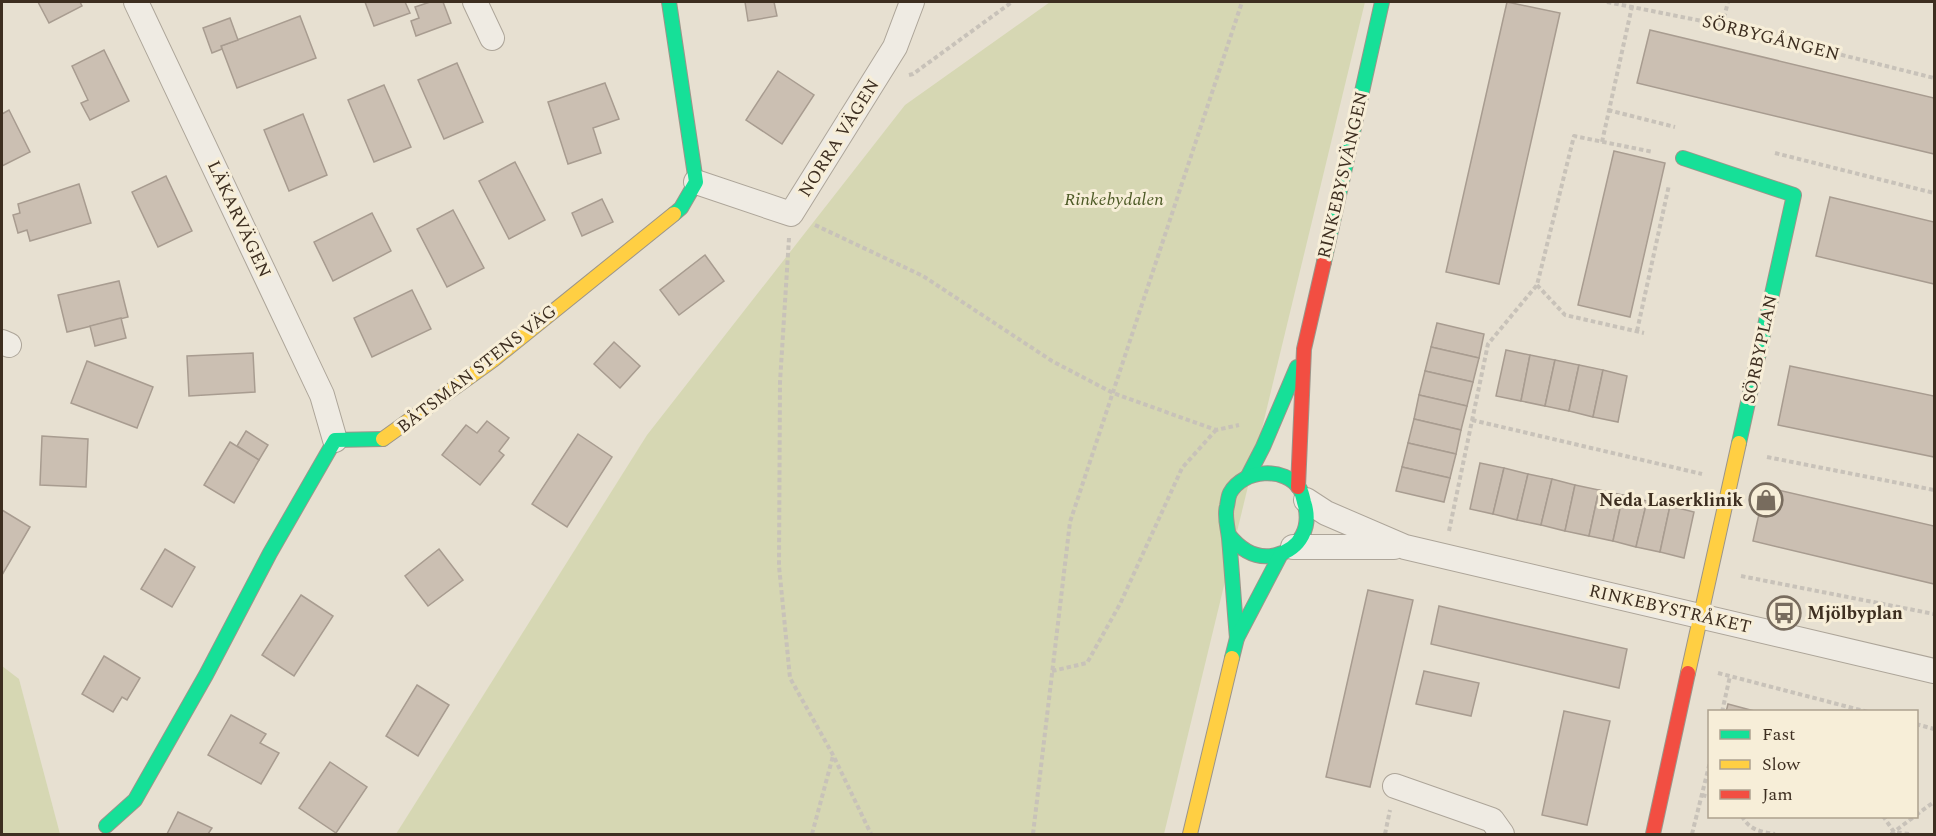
<svg xmlns="http://www.w3.org/2000/svg" width="1936" height="836" viewBox="0 0 1936 836" font-family="Spectral,serif">
<rect width="100%" height="100%" fill="#e7e0d1"/>
<g fill="#d6d7b3">
<polygon points="1050,2 1365,2 1164,834 396,834 647,435 905,105"/>
<polygon points="2,666 19,679 60,834 2,834"/>
</g>
<g fill="#cbbfb2" stroke="#a89c90" stroke-width="1.5">
<polygon points="38,2 80,2 82,6 49,23"/>
<polygon points="365,2 405,2 410,13 374,26"/>
<polygon points="430,2 443,2 451,23 416,36 411,21 419,18 415,7"/>
<polygon points="745,2 774,2 777,16 748,21"/>
<polygon points="1507,2 1560,13 1499,284 1446,272"/>
<polygon points="300,16 316,58 237,88 221,46"/>
<polygon points="230,18 238,40 221,46 222,49 212,53 203,28"/>
<polygon points="1650,30 1934,98 1934,154 1637,83"/>
<polygon points="104,50 129,101 90,120 81,103 88,100 72,66"/>
<polygon points="457,63 483,122 444,139 418,80"/>
<polygon points="778,71 814,95 782,144 746,120"/>
<polygon points="605,83 619,119 593,128 601,153 568,164 548,102"/>
<polygon points="384,85 411,147 374,162 348,100"/>
<polygon points="9,110 30,152 2,166 2,114"/>
<polygon points="303,114 327,175 289,191 264,130"/>
<polygon points="1614,151 1665,163 1630,317 1578,305"/>
<polygon points="515,162 545,220 509,239 479,181"/>
<polygon points="166,176 192,231 158,247 132,192"/>
<polygon points="79,184 91,223 30,241 27,230 18,233 13,215 20,213 18,204"/>
<polygon points="1830,197 1934,222 1934,284 1816,256"/>
<polygon points="602,199 613,222 582,236 572,213"/>
<polygon points="453,210 484,268 447,287 417,229"/>
<polygon points="372,213 391,251 333,281 314,242"/>
<polygon points="705,255 724,281 679,315 660,290"/>
<polygon points="119,281 128,317 67,332 58,295"/>
<polygon points="412,290 431,329 372,357 354,318"/>
<polygon points="121,318 126,338 95,346 90,326"/>
<polygon points="1437,323 1484,334 1479,358 1431,347"/>
<polygon points="614,342 640,366 620,388 594,364"/>
<polygon points="1431,347 1479,358 1473,382 1425,371"/>
<polygon points="1506,350 1530,355 1521,401 1496,396"/>
<polygon points="253,353 255,392 189,396 187,356"/>
<polygon points="1530,355 1555,360 1545,406 1521,401"/>
<polygon points="1555,360 1579,365 1569,411 1545,406"/>
<polygon points="87,361 153,387 137,428 71,403"/>
<polygon points="1579,365 1603,370 1593,417 1569,411"/>
<polygon points="1790,366 1934,396 1934,457 1778,425"/>
<polygon points="1603,370 1627,376 1618,422 1593,417"/>
<polygon points="1425,371 1473,382 1467,406 1419,395"/>
<polygon points="1419,395 1467,406 1461,430 1414,419"/>
<polygon points="1414,419 1461,430 1456,454 1408,443"/>
<polygon points="487,421 509,438 499,451 504,455 480,485 442,455 466,425 477,433"/>
<polygon points="246,431 268,445 259,460 237,446"/>
<polygon points="578,434 612,457 567,527 532,504"/>
<polygon points="42,436 88,439 86,487 40,485"/>
<polygon points="230,442 259,460 234,503 204,485"/>
<polygon points="1408,443 1456,454 1450,478 1402,467"/>
<polygon points="1480,463 1504,468 1493,514 1470,509"/>
<polygon points="1402,467 1450,478 1444,502 1396,491"/>
<polygon points="1504,468 1528,474 1517,520 1493,514"/>
<polygon points="1528,474 1552,479 1541,525 1517,520"/>
<polygon points="1552,479 1575,485 1565,531 1541,525"/>
<polygon points="1575,485 1599,490 1589,536 1565,531"/>
<polygon points="1765,487 1934,526 1934,584 1753,541"/>
<polygon points="1599,490 1623,495 1613,541 1589,536"/>
<polygon points="1623,495 1647,501 1636,547 1613,541"/>
<polygon points="1647,501 1670,506 1660,552 1636,547"/>
<polygon points="1670,506 1694,512 1684,558 1660,552"/>
<polygon points="2,510 30,527 2,575"/>
<polygon points="165,549 195,567 172,607 141,589"/>
<polygon points="439,549 463,580 428,606 405,576"/>
<polygon points="1368,590 1413,600 1370,787 1326,777"/>
<polygon points="301,595 333,616 294,676 262,655"/>
<polygon points="1439,606 1627,649 1619,688 1431,644"/>
<polygon points="104,656 140,678 127,700 122,697 113,712 82,694"/>
<polygon points="1424,671 1479,683 1471,716 1416,704"/>
<polygon points="417,685 449,705 418,756 386,736"/>
<polygon points="1728,704 1758,712 1726,712"/>
<polygon points="1564,711 1610,721 1587,825 1542,815"/>
<polygon points="231,715 266,734 260,743 279,753 261,784 208,755"/>
<polygon points="330,762 367,787 336,833 299,808"/>
<polygon points="178,812 212,828 208,834 167,834"/>
</g>
<g fill="none" stroke-linecap="round" stroke-linejoin="round">
<g stroke="#ada599" stroke-width="26">
<g id="street">
<polyline points="136,2 322,395 335,440"/>
<polyline points="475,2 492,38"/>
<polyline points="696,182 791,214 895,47 912,2"/>
<polyline points="2,342 9,345"/>
<polyline points="1306,500 1326,513 1405,547 1934,671"/>
<polyline points="1293,547 1394,547"/>
<polyline points="1395,786 1492,820 1502,834"/>
</g>
</g>
<g stroke="#9c958a" stroke-width="16">
<g id="fast">
<polyline points="669,2 696,182 681,208 674,214"/>
<polyline points="1683,158 1794,195 1739,443"/>
<polyline points="1324,262 1382,2"/>
<polyline points="1248,476 1263,447 1297,367"/>
<path d="M1229,535C1241,550 1256,560 1276,555C1301,549 1312,526 1304,502C1303,498 1302,493 1300,489C1285,466 1243,469 1230,493C1228,497 1228,502 1227,506C1224,516 1228,528 1229,538C1232,571 1234,605 1237,638"/>
<polyline points="1232,658 1237,638 1281,554"/>
<polyline points="106,826 135,800 206,675 270,553 335,440 383,439"/>
</g>
</g>
<g stroke="#9c958a" stroke-width="16">
<g id="slow">
<polyline points="383,439 493,360 674,214"/>
<polyline points="1688,673 1739,443"/>
<polyline points="1190,834 1232,658"/>
</g>
</g>
<g stroke="#9c958a" stroke-width="16">
<g id="jam">
<polyline points="1298,487 1304,349 1324,262"/>
<polyline points="1653,834 1688,673"/>
</g>
</g>
<g stroke="#c8c2b9" stroke-width="4" stroke-dasharray="4.5 3" stroke-linecap="butt">
<polyline points="1607,2 1722,25 1934,78"/>
<polyline points="1722,25 1728,2"/>
<polyline points="909,75 913,74 1012,2"/>
<polyline points="1608,110 1675,127"/>
<polyline points="1602,142 1633,2"/>
<polyline points="1775,153 1934,193"/>
<polyline points="815,225 923,276 1052,361 1113,393 1216,430 1239,425"/>
<polyline points="789,238 780,382 779,566 790,678 833,755 871,834"/>
<polyline points="1537,285 1565,315 1644,333"/>
<polyline points="1637,331 1669,185"/>
<polyline points="1472,420 1702,474"/>
<polyline points="1767,457 1934,490"/>
<polyline points="1449,531 1488,344 1537,285 1574,136 1653,152"/>
<polyline points="1741,576 1934,614"/>
<polyline points="1052,671 1087,663 1120,604 1182,468 1216,430"/>
<polyline points="1718,673 1868,712"/>
<polyline points="1722,712 1730,676"/>
<polyline points="1916,724 1934,729"/>
<polyline points="1702,795 1710,797"/>
<polyline points="1916,815 1934,802"/>
<path d="M1742,816C1749,830 1761,832 1775,834"/>
<polyline points="1883,816 1894,832 1909,834"/>
<polyline points="812,834 833,756"/>
<polyline points="1033,834 1070,522 1242,2"/>
<polyline points="1385,834 1390,810"/>
<polyline points="1692,834 1710,762"/>
<polyline points="1891,834 1915,816"/>
</g>
<use href="#street" stroke="#efebe3" stroke-width="24"/>
<use href="#fast" stroke="#16e098" stroke-width="14"/>
<use href="#slow" stroke="#ffcf43" stroke-width="14"/>
<use href="#jam" stroke="#f24e42" stroke-width="14"/>
</g>
<defs>
<g id="shop-ring" transform="scale(1.725)"><circle r="9.5" fill="#f7eed8" stroke="#786c5e" stroke-width="1.5"/><path d="M-5-2.5h2.3a2.7 3.5 0 0 1 5.4 0H5L5.5 6h-11ZM-1.5-2.5h3a1.5 2.3 0 0 0-3 0Z" fill="#786c5e"/></g>
<g id="bus-ring" transform="scale(1.725)"><circle r="9.5" fill="#f7eed8" stroke="#786c5e" stroke-width="1.5"/><path d="M-5-6H5V4H4V6H2V4H-2V6H-4V4H-5ZM-3.5-4V0h7V-4ZM-3.5 1.2v1.5H-2V1.2ZM2 1.2v1.5H3.5V1.2Z" fill="#786c5e"/></g>
</defs>
<g fill-rule="evenodd">
<use href="#shop-ring" x="1766" y="500"/>
<use href="#bus-ring" x="1784" y="613"/>
</g>
<g text-anchor="middle" dominant-baseline="central" stroke-width="6" stroke-linejoin="round" paint-order="stroke">
<g font-size="18" fill="#3d2e20" stroke="#f7eed8">
<text transform="translate(1771 38) rotate(14)">SÖRBYGÅNGEN</text>
<text transform="translate(839 138) rotate(-58)">NORRA VÄGEN</text>
<text transform="translate(1343 175) rotate(-77)">RINKEBYSVÄNGEN</text>
<text transform="translate(239 219) rotate(65)">LÄKARVÄGEN</text>
<text transform="translate(1760 349) rotate(-78)">SÖRBYPLAN</text>
<text transform="translate(477 369) rotate(-38)">BÅTSMAN STENS VÄG</text>
<text transform="translate(1670 609) rotate(13)">RINKEBYSTRÅKET</text>
</g>
<g font-size="18" font-style="italic" fill="#4d5a26" stroke="#f7eed8">
<text x="1114" y="199">Rinkebydalen</text>
</g>
<g font-size="18" font-weight="bold" fill="#3d2e20" stroke="#f7eed8" text-anchor="end">
<text x="1743" y="500">Neda Laserklinik</text>
<text x="1807" y="613" text-anchor="start">Mjölbyplan</text>
</g>
</g>
<rect width="1936" height="836" fill="none" stroke="#3d2e20" stroke-width="6"/>
<rect x="1708" y="710" width="210" height="108" fill="#f7eed8" stroke="#ada18e" stroke-width="1.5"/>
<rect x="1720" y="730" width="30" height="9" fill="#16e098" stroke="#ada18e" stroke-width="1.5"/>
<text x="1762" y="740" font-size="18" fill="#3d2e20">Fast</text>
<rect x="1720" y="760" width="30" height="9" fill="#ffcf43" stroke="#ada18e" stroke-width="1.5"/>
<text x="1762" y="770" font-size="18" fill="#3d2e20">Slow</text>
<rect x="1720" y="790" width="30" height="9" fill="#f24e42" stroke="#ada18e" stroke-width="1.5"/>
<text x="1762" y="800" font-size="18" fill="#3d2e20">Jam</text>
</svg>
